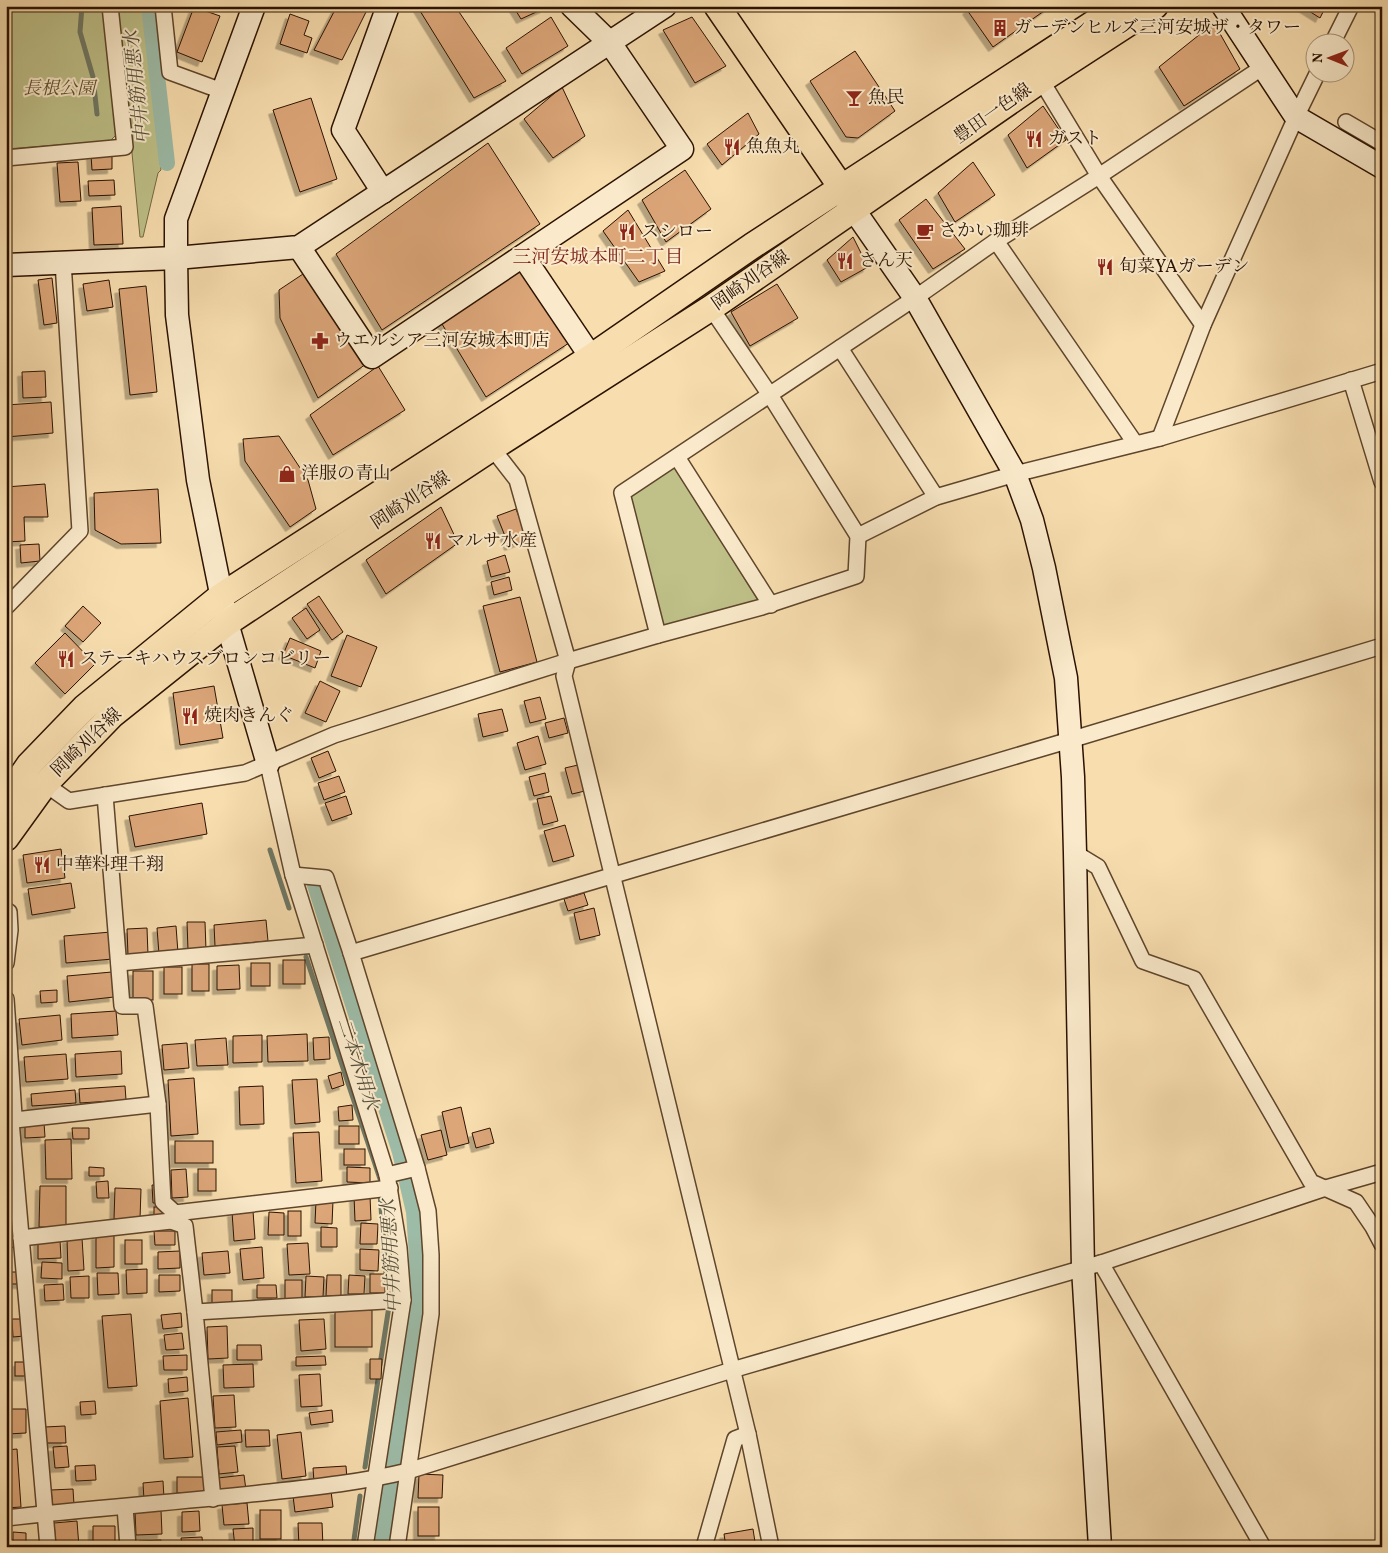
<svg xmlns="http://www.w3.org/2000/svg" width="1388" height="1553" viewBox="0 0 1388 1553" font-family="Vollkorn,'Noto Serif JP',serif">
<defs>
<filter id="shadow"><feDropShadow dx="-4.5" dy="4.5" stdDeviation="0" flood-color="#0004"/></filter>
</defs>
<rect width="100%" height="100%" fill="#f8deaf"/>
<filter id="stains"><feTurbulence type="fractalNoise" baseFrequency=".004" numOctaves="4"/><feColorMatrix values="0 0 0 0 .2 0 0 0 0 .09 0 0 0 0 .02 0 0 0 .5 -.17"/></filter>
<radialGradient id="worn" r=".72"><stop offset=".6" stop-color="#630" stop-opacity="0"/><stop offset="1" stop-color="#630" stop-opacity=".3"/></radialGradient>
<g fill="#bfc189" stroke="#756a44">
<polygon points="6,6 103,6 116,135 110,141 6,149"/>
<polygon points="118,6 143,6 161,170 158,173 143,237 140,237"/>
<polygon points="671,461 762,607 658,635 624,501"/>
</g>
<g fill="none" stroke-linecap="round" stroke-linejoin="round">
<g stroke="#6f7865" stroke-width="5">
<polyline points="82,6 80,32 93,77 97,114"/>
<polyline points="270,850 289,908"/>
<polyline points="306,957 380,1179"/>
<polyline points="380,1193 387,1288"/>
<polyline points="380,1365 389,1306"/>
<polyline points="365,1467 379,1373"/>
<polyline points="353,1547 360,1496"/>
</g>
<g stroke="#9dbca8" stroke-width="16">
<polyline points="149,6 167,163"/>
<polyline points="315,885 400,1152 414,1212 417,1256 418,1309 382,1547"/>
</g>
</g>
<g fill="#dca679" stroke="#2b1200" filter="url(#shadow)">
<polygon points="337,6 369,6 342,60 314,50"/>
<polygon points="417,6 455,6 506,81 474,98"/>
<polygon points="513,6 545,6 545,8 521,19"/>
<polygon points="972,6 1051,6 993,47 967,10"/>
<polygon points="1301,6 1326,6 1320,18"/>
<polygon points="194,7 220,16 202,62 177,52"/>
<polygon points="290,14 309,21 304,35 312,38 307,53 280,44"/>
<polygon points="551,17 568,46 522,74 506,48"/>
<polygon points="692,17 726,66 695,83 663,30"/>
<polygon points="1214,23 1240,69 1184,106 1159,67"/>
<polygon points="855,51 895,111 858,138 846,137 810,81"/>
<polygon points="562,87 585,136 553,158 524,119"/>
<polygon points="311,98 337,179 300,192 273,110"/>
<polygon points="1043,106 1066,140 1027,168 1008,135"/>
<polygon points="748,113 759,134 722,165 707,144"/>
<polygon points="488,143 540,224 382,330 336,254"/>
<polygon points="91,155 112,155 112,169 92,170"/>
<polygon points="78,162 81,201 60,202 57,163"/>
<polygon points="973,162 995,195 955,222 938,193"/>
<polygon points="685,170 711,209 666,242 642,200"/>
<polygon points="114,180 115,195 89,196 88,181"/>
<polygon points="926,199 965,249 933,269 899,220"/>
<polygon points="121,206 123,244 94,245 92,208"/>
<polygon points="628,210 665,271 639,282 603,231"/>
<polygon points="853,237 868,267 841,282 827,260"/>
<polygon points="518,269 569,343 486,397 442,324"/>
<polygon points="303,274 366,364 318,398 280,318 279,290"/>
<polygon points="52,278 57,323 44,325 38,280"/>
<polygon points="109,280 113,307 87,311 83,284"/>
<polygon points="777,284 798,318 750,346 731,312"/>
<polygon points="146,286 157,392 130,395 119,289"/>
<polygon points="378,366 405,410 333,455 310,415"/>
<polygon points="45,371 46,397 23,398 22,372"/>
<polygon points="51,402 53,433 6,437 6,405"/>
<polygon points="279,436 308,480 316,509 290,527 245,461 243,439"/>
<polygon points="45,484 48,517 24,517 25,541 6,542 6,487"/>
<polygon points="158,489 161,543 121,544 95,530 94,493"/>
<polygon points="441,507 458,543 386,594 366,560"/>
<polygon points="516,509 528,539 509,546 497,516"/>
<polygon points="39,544 40,561 21,563 20,545"/>
<polygon points="505,555 510,572 491,577 487,561"/>
<polygon points="509,577 512,590 494,595 491,582"/>
<polygon points="319,596 343,632 332,640 307,604"/>
<polygon points="520,597 537,662 500,672 483,606"/>
<polygon points="83,606 101,623 83,642 65,626"/>
<polygon points="306,608 320,630 307,639 292,618"/>
<polygon points="65,633 95,664 65,694 35,663"/>
<polygon points="347,635 377,647 361,687 331,676"/>
<polygon points="290,638 321,651 315,668 283,655"/>
<polygon points="320,681 340,691 326,722 305,713"/>
<polygon points="214,686 223,738 180,745 173,693"/>
<polygon points="540,697 546,719 530,723 524,701"/>
<polygon points="502,709 508,731 483,737 478,714"/>
<polygon points="564,718 568,733 549,738 545,723"/>
<polygon points="538,736 546,764 525,770 517,743"/>
<polygon points="328,751 336,771 319,778 311,758"/>
<polygon points="578,765 585,791 572,794 565,768"/>
<polygon points="545,773 549,792 534,796 529,777"/>
<polygon points="339,776 345,792 324,800 318,783"/>
<polygon points="346,796 352,814 332,821 325,803"/>
<polygon points="551,796 558,821 543,825 537,799"/>
<polygon points="202,803 207,834 135,847 129,816"/>
<polygon points="565,825 574,856 553,862 544,831"/>
<polygon points="61,849 65,878 27,883 23,855"/>
<polygon points="71,883 75,908 32,915 28,889"/>
<polygon points="584,893 588,905 568,911 564,899"/>
<polygon points="594,908 600,935 580,940 574,913"/>
<polygon points="266,920 268,941 215,946 214,925"/>
<polygon points="187,922 205,922 206,950 188,950"/>
<polygon points="176,926 178,953 159,954 157,928"/>
<polygon points="147,928 148,955 128,955 127,929"/>
<polygon points="111,932 113,959 66,963 64,936"/>
<rect x="283" y="960" width="22" height="24"/>
<rect x="251" y="963" width="19" height="23"/>
<rect x="192" y="964" width="17" height="27"/>
<polygon points="239,965 240,989 217,990 217,966"/>
<rect x="164" y="967" width="18" height="27"/>
<rect x="133" y="971" width="20" height="29"/>
<polygon points="112,972 114,997 69,1002 67,976"/>
<polygon points="57,990 57,1002 41,1003 40,991"/>
<polygon points="116,1011 118,1035 72,1038 71,1014"/>
<polygon points="60,1015 62,1040 22,1045 19,1019"/>
<polygon points="307,1034 308,1061 268,1062 267,1036"/>
<polygon points="262,1035 262,1062 233,1063 233,1036"/>
<polygon points="329,1037 330,1059 314,1060 313,1038"/>
<polygon points="226,1038 228,1065 197,1066 195,1040"/>
<polygon points="187,1043 189,1068 164,1070 162,1045"/>
<polygon points="121,1051 122,1074 76,1077 75,1054"/>
<polygon points="66,1054 68,1079 26,1082 24,1057"/>
<polygon points="341,1072 344,1085 332,1089 328,1076"/>
<polygon points="194,1078 198,1134 171,1136 168,1080"/>
<polygon points="317,1079 320,1122 295,1124 292,1080"/>
<polygon points="125,1086 126,1100 80,1103 79,1089"/>
<polygon points="263,1086 264,1124 240,1125 239,1087"/>
<polygon points="75,1090 76,1103 32,1106 31,1094"/>
<polygon points="352,1105 353,1120 339,1121 338,1107"/>
<polygon points="461,1107 469,1143 450,1148 442,1112"/>
<polygon points="44,1123 45,1137 25,1138 25,1124"/>
<rect x="339" y="1126" width="20" height="18"/>
<polygon points="72,1128 89,1128 89,1139 73,1139"/>
<polygon points="490,1128 494,1143 476,1148 472,1133"/>
<polygon points="441,1130 447,1155 428,1160 421,1135"/>
<polygon points="319,1132 322,1181 296,1183 293,1133"/>
<polygon points="71,1139 72,1179 46,1179 45,1140"/>
<rect x="175" y="1141" width="38" height="22"/>
<rect x="344" y="1149" width="21" height="16"/>
<polygon points="89,1167 104,1168 104,1176 89,1176"/>
<polygon points="347,1167 370,1168 370,1183 347,1182"/>
<polygon points="186,1169 188,1197 172,1198 171,1170"/>
<rect x="198" y="1169" width="18" height="22"/>
<polygon points="108,1181 109,1198 97,1198 96,1182"/>
<polygon points="152,1185 160,1185 161,1203 153,1203"/>
<polygon points="40,1186 66,1186 66,1228 39,1227"/>
<polygon points="115,1188 141,1189 140,1219 114,1219"/>
<polygon points="354,1196 370,1196 371,1220 355,1221"/>
<polygon points="316,1201 333,1201 332,1224 315,1223"/>
<rect x="154" y="1207" width="9" height="12"/>
<polygon points="253,1211 255,1239 234,1241 232,1212"/>
<rect x="288" y="1211" width="13" height="25"/>
<polygon points="269,1212 284,1213 284,1235 268,1235"/>
<polygon points="361,1223 378,1224 377,1244 360,1244"/>
<polygon points="321,1227 337,1228 337,1247 321,1247"/>
<polygon points="154,1231 175,1231 175,1245 155,1245"/>
<polygon points="15,1235 17,1247 6,1248 6,1236"/>
<polygon points="96,1235 114,1235 114,1267 96,1268"/>
<polygon points="82,1238 84,1270 68,1271 67,1239"/>
<polygon points="60,1240 61,1258 38,1259 38,1241"/>
<rect x="125" y="1240" width="17" height="24"/>
<polygon points="308,1243 310,1274 289,1275 287,1244"/>
<polygon points="262,1247 264,1278 243,1280 240,1249"/>
<polygon points="360,1249 379,1250 378,1271 360,1270"/>
<polygon points="180,1251 180,1268 158,1269 158,1252"/>
<polygon points="228,1251 230,1273 204,1275 202,1253"/>
<polygon points="42,1262 62,1263 62,1279 41,1278"/>
<polygon points="147,1269 147,1293 127,1294 126,1270"/>
<rect x="6" y="1272" width="15" height="12"/>
<polygon points="97,1273 118,1273 119,1294 98,1295"/>
<rect x="370" y="1274" width="15" height="19"/>
<polygon points="159,1275 180,1275 180,1291 159,1292"/>
<polygon points="327,1275 341,1275 341,1296 326,1296"/>
<polygon points="349,1275 365,1276 364,1294 348,1294"/>
<polygon points="89,1276 89,1298 71,1298 70,1277"/>
<polygon points="306,1276 324,1277 323,1297 305,1297"/>
<rect x="285" y="1280" width="17" height="20"/>
<polygon points="63,1284 64,1300 45,1301 44,1285"/>
<polygon points="257,1285 276,1285 277,1298 257,1298"/>
<rect x="212" y="1290" width="20" height="13"/>
<rect x="335" y="1310" width="37" height="37"/>
<polygon points="181,1313 182,1327 163,1329 161,1315"/>
<polygon points="131,1314 137,1386 108,1388 102,1316"/>
<polygon points="12,1319 24,1319 24,1336 13,1337"/>
<polygon points="324,1319 326,1349 301,1351 299,1320"/>
<polygon points="227,1326 228,1358 208,1359 207,1327"/>
<polygon points="182,1333 184,1349 166,1350 164,1335"/>
<polygon points="237,1345 261,1345 262,1360 237,1360"/>
<polygon points="187,1355 187,1370 164,1370 163,1356"/>
<polygon points="325,1356 326,1365 296,1366 296,1357"/>
<polygon points="370,1359 382,1359 381,1379 370,1379"/>
<rect x="15" y="1362" width="13" height="14"/>
<polygon points="253,1364 254,1387 224,1388 223,1365"/>
<polygon points="320,1374 322,1406 301,1407 299,1375"/>
<polygon points="187,1377 188,1391 169,1393 168,1379"/>
<polygon points="234,1395 236,1427 215,1428 213,1396"/>
<polygon points="188,1398 193,1457 164,1459 160,1401"/>
<polygon points="95,1401 96,1414 81,1415 80,1402"/>
<polygon points="7,1409 26,1409 26,1433 7,1434"/>
<polygon points="332,1410 333,1422 311,1425 309,1413"/>
<polygon points="65,1426 66,1443 46,1443 45,1427"/>
<polygon points="241,1430 242,1442 217,1445 216,1432"/>
<polygon points="245,1430 269,1430 270,1446 246,1447"/>
<polygon points="301,1432 306,1476 282,1479 277,1435"/>
<polygon points="67,1446 69,1467 55,1468 53,1447"/>
<polygon points="235,1446 238,1472 219,1474 217,1447"/>
<polygon points="17,1449 21,1507 6,1508 6,1450"/>
<polygon points="95,1465 96,1480 76,1481 75,1466"/>
<polygon points="346,1466 347,1480 314,1482 313,1468"/>
<polygon points="419,1474 443,1475 442,1498 418,1498"/>
<polygon points="244,1475 246,1490 220,1493 218,1478"/>
<rect x="177" y="1477" width="27" height="16"/>
<polygon points="163,1481 164,1498 144,1500 143,1483"/>
<polygon points="73,1489 74,1505 53,1507 51,1490"/>
<polygon points="331,1491 333,1507 295,1512 293,1496"/>
<polygon points="247,1503 249,1524 224,1525 222,1505"/>
<rect x="418" y="1507" width="21" height="29"/>
<polygon points="161,1510 162,1534 136,1535 135,1511"/>
<rect x="260" y="1510" width="21" height="29"/>
<polygon points="199,1511 200,1531 182,1532 182,1512"/>
<polygon points="77,1521 79,1547 56,1547 54,1523"/>
<polygon points="298,1523 322,1523 323,1547 299,1547"/>
<polygon points="93,1526 115,1526 115,1542 93,1543"/>
<polygon points="253,1528 253,1547 235,1547 233,1529"/>
<polygon points="753,1529 755,1542 726,1547 724,1534"/>
<polygon points="13,1532 26,1533 26,1546 39,1547 13,1547"/>
<polygon points="202,1537 203,1547 182,1547 181,1538"/>
<polygon points="161,1540 161,1547 139,1547 139,1541"/>
</g>
<g fill="none" stroke-linecap="round" stroke-linejoin="round">
<g stroke="#5e452c" stroke-width="18">
<g id="street">
<polyline points="163,6 170,72 222,91"/>
<polyline points="1333,42 1351,6"/>
<polyline points="1041,80 1099,176 1203,325"/>
<polyline points="1346,122 1382,143"/>
<polyline points="6,158 125,147 110,6"/>
<polyline points="996,241 1135,443"/>
<polyline points="840,348 936,497"/>
<polyline points="1351,380 1382,482"/>
<polyline points="1160,438 1203,325 1296,117 1318,72"/>
<polyline points="492,448 517,480 568,661 564,676 748,1434 771,1547"/>
<polyline points="677,457 771,605"/>
<polyline points="858,536 936,497 1015,474 1160,438 1382,371"/>
<polyline points="6,607 80,531 63,262"/>
<polyline points="658,635 622,493 915,298 996,241 1099,176 1263,67"/>
<polyline points="268,764 293,875 387,1175 399,1248 403,1300 365,1547"/>
<polyline points="45,784 69,801 245,773 334,735 568,661 658,635 762,607 856,576 858,536 770,395 711,308"/>
<polyline points="105,795 122,1006 145,1006 158,1104 163,1202 175,1213 171,1221"/>
<polyline points="1075,853 1098,867 1143,961 1194,979 1311,1182 1356,1202 1373,1227 1382,1244"/>
<polyline points="293,875 326,878 351,953"/>
<polyline points="6,910 9,912 10,930 6,963"/>
<polyline points="119,963 315,945"/>
<polyline points="6,999 14,1115 11,1121 48,1547"/>
<polyline points="6,1121 158,1104"/>
<polyline points="387,1175 417,1168"/>
<polyline points="175,1213 390,1188"/>
<polyline points="21,1238 171,1221 185,1226 195,1312"/>
<polyline points="1101,1263 1263,1547"/>
<polyline points="213,1499 195,1312 403,1300"/>
<polyline points="125,1507 128,1547"/>
<path d="M6,1518C94,1508 182,1502 270,1492C317,1487 363,1482 408,1471L732,1370L1101,1263L1326,1188L1382,1172"/>
<polyline points="397,1547 431,1314 431,1255 428,1211 417,1168 351,953 1070,740 1382,646"/>
<polyline points="704,1547 735,1439 748,1434"/>
</g>
</g>
<g stroke="#2b1200" stroke-width="25">
<g id="secondary">
<polyline points="254,6 176,219 176,258 177,315 198,480 227,623 268,764"/>
<polyline points="1223,6 1296,117 1382,167"/>
<polyline points="383,192 343,130 388,6"/>
<polyline points="854,210 915,298 1015,474 1032,520 1044,568 1066,678 1073,777 1075,853 1083,1268 1100,1547"/>
<polyline points="299,247 372,357 682,149 610,43 572,6"/>
<polyline points="523,256 591,357"/>
<polyline points="6,265 176,258 299,247 665,6"/>
</g>
</g>
<g stroke="#2b1200" stroke-width="28">
<g id="primary">
<polyline points="717,6 841,187 849,201"/>
<polyline points="6,798 29,765 85,707 221,596 591,357 752,246 1120,6"/>
<polyline points="6,838 45,784 112,715 227,623 492,448 711,308 1041,80 1155,6"/>
</g>
</g>
<use href="#street" stroke="#faeacb" stroke-width="15"/>
<use href="#secondary" stroke="#faeacb" stroke-width="22"/>
<use href="#primary" stroke="#f8deaf" stroke-width="25"/>
</g>
<defs>
<g id="building-bare" transform="scale(1.35)"><path d="M-4-6H4V6H1V3H-1V6H-4ZM-2.5-4.3h1.7v1.8h-1.7ZM.8-4.3h1.7v1.8H.8ZM-2.5-1h1.7V.8h-1.7ZM.8-1h1.7V.8H.8Z" fill="#8f2418" stroke="#faeacb" stroke-width="2.5" paint-order="stroke"/></g>
<g id="bar-bare" transform="scale(1.35)"><path d="M-6-5H6L.8 .8V4.5H3.5V6h-7V4.5H-.8V.8Z" fill="#8f2418" stroke="#faeacb" stroke-width="2.5" paint-order="stroke"/></g>
<g id="restaurant-bare" transform="scale(1.35)"><path d="M-5-6h1v4h1v-4h1v4h1v-4h1v5L-1.5 .5V6h-2V.5L-5-1ZM5-6V6H3V1.5H1.5Q1.5-4 5-6Z" fill="#8f2418" stroke="#faeacb" stroke-width="2.5" paint-order="stroke"/></g>
<g id="cafe-bare" transform="scale(1.35)"><path d="M-5.5-4.5H6V0H3Q3 3.5 0 3.5H-2.5Q-5.5 3.5-5.5 0ZM3-3.2v2h1.7v-2ZM-6 4.5H4V6H-6Z" fill="#8f2418" stroke="#faeacb" stroke-width="2.5" paint-order="stroke"/></g>
<g id="pharmacy-bare" transform="scale(1.35)"><path d="M-2-6h4v4h4v4h-4v4h-4v-4h-4v-4h4Z" fill="#8f2418" stroke="#faeacb" stroke-width="2.5" paint-order="stroke"/></g>
<g id="shop-bare" transform="scale(1.35)"><path d="M-5-2.5h2.3a2.7 3.5 0 0 1 5.4 0H5L5.5 6h-11ZM-1.5-2.5h3a1.5 2.3 0 0 0-3 0Z" fill="#8f2418" stroke="#faeacb" stroke-width="2.5" paint-order="stroke"/></g>
</defs>
<g fill-rule="evenodd">
<use href="#building-bare" x="1000" y="28"/>
<use href="#bar-bare" x="854" y="98"/>
<use href="#restaurant-bare" x="1034" y="139"/>
<use href="#restaurant-bare" x="732" y="147"/>
<use href="#cafe-bare" x="925" y="231"/>
<use href="#restaurant-bare" x="627" y="232"/>
<use href="#restaurant-bare" x="845" y="261"/>
<use href="#restaurant-bare" x="1105" y="267"/>
<use href="#pharmacy-bare" x="320" y="341"/>
<use href="#shop-bare" x="287" y="474"/>
<use href="#restaurant-bare" x="433" y="541"/>
<use href="#restaurant-bare" x="66" y="659"/>
<use href="#restaurant-bare" x="190" y="716"/>
<use href="#restaurant-bare" x="42" y="865"/>
</g>
<g text-anchor="middle" dominant-baseline="central" stroke-width="4" stroke-linejoin="round" paint-order="stroke">
<g font-size="18" fill="#2b1200" stroke="#faeacb" text-anchor="start">
<text x="1014" y="28">ガーデンヒルズ三河安城ザ・タワー</text>
<text x="868" y="98">魚民</text>
<text x="1048" y="139">ガスト</text>
<text x="746" y="147">魚魚丸</text>
<text x="939" y="231">さかい珈琲</text>
<text x="641" y="232">スシロー</text>
<text x="859" y="261">さん天</text>
<text x="1119" y="267">旬菜YAガーデン</text>
<text x="334" y="341">ウエルシア三河安城本町店</text>
<text x="301" y="474">洋服の青山</text>
<text x="447" y="541">マルサ水産</text>
<text x="80" y="659">ステーキハウスブロンコビリー</text>
<text x="204" y="716">焼肉きんぐ</text>
<text x="56" y="865">中華料理千翔</text>
</g>
<g font-size="18" font-style="italic" fill="#5f4f30" stroke="#faeacb">
<text x="59" y="89">長根公園</text>
</g>
<g font-size="18" fill="#2b1200" stroke="#faeacb">
<text transform="translate(993 114) rotate(-35)">豊田一色線</text>
<text transform="translate(751 281) rotate(-35)">岡崎刈谷線</text>
<text transform="translate(411 501) rotate(-33)">岡崎刈谷線</text>
<text transform="translate(87 743) rotate(-44)">岡崎刈谷線</text>
</g>
<g font-size="19" font-style="italic" fill="#534e3b" stroke="#faeacb">
<text transform="translate(138 87) rotate(-96)">中井筋用悪水</text>
<text transform="translate(357 1064) rotate(72)">二本木用水</text>
<text transform="translate(392 1256) rotate(-93)">中井筋用悪水</text>
</g>
<g font-size="19" fill="#7a1f14" stroke="#faeacb">
<text x="598" y="258">三河安城本町二丁目</text>
</g>
</g>
<rect width="1388" height="1553" fill="none" stroke="#f8deaf" stroke-width="25"/>
<rect x="8" y="8" width="1373" height="1538" fill="none" stroke="#2b1200" stroke-width="2.5"/>
<rect x="12" y="12" width="1363" height="1528" fill="none" stroke="#2b1200"/>
<g transform="translate(1330 58) rotate(271)"><circle r="24" fill="#faeacb" stroke="#a7947a"/>
<path d="M0-4L9 19L0 12L-9 19Z" fill="#8f2418"/>
<text y="-8" font-size="14" font-weight="bold" text-anchor="middle" fill="#2b1200">N</text>
</g>
<rect width="100%" height="100%" filter="url(#stains)"/>
<rect width="100%" height="100%" fill="url(#worn)"/>
</svg>
